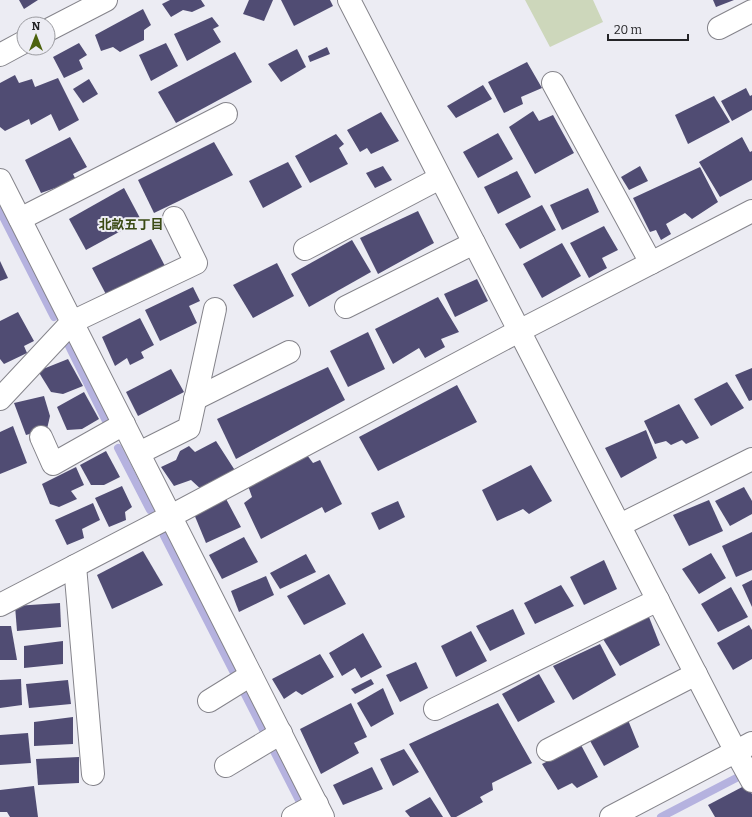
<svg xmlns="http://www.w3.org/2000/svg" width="752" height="817" viewBox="0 0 752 817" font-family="Bitter,'Noto Sans JP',serif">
<rect width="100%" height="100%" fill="#ececf3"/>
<polygon fill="#cdd7bb" points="525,0 593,0 603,22 550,47"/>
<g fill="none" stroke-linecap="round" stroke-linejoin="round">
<g stroke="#b5b2df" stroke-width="8">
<polyline points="0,211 54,317"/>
<polyline points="67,342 106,421"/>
<polyline points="118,448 150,510"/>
<polyline points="164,536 304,810"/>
<polyline points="661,817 746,773"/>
</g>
</g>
<g fill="#504c73">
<polygon points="19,0 38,0 24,9"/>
<polygon points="170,0 201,0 205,6 192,12 183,10 171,17 162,4"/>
<polygon points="249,0 273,0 264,21 243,14"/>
<polygon points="281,0 330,0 333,6 294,26"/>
<polygon points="713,0 734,0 716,7"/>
<polygon points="143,9 151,25 144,30 144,40 120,52 113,47 101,51 95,35"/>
<polygon points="212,17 219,26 213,29 221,42 187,61 174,34"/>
<polygon points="79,43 87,55 79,60 83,69 64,78 53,57"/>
<polygon points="166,43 178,66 151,81 139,55"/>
<polygon points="327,47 330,54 310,62 308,56"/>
<polygon points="297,49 306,67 281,82 268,64"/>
<polygon points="235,52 252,82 176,123 158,92"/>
<polygon points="527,62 542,88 521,97 523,104 504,113 488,82"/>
<polygon points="15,75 19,83 32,79 35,87 58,78 79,120 59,131 51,114 31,125 29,119 5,131 0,127 0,83"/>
<polygon points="89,79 98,94 83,103 73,89"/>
<polygon points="483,85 492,99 456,118 447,106"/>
<polygon points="746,88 750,96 752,95 752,110 732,121 721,101"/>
<polygon points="714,96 730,122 688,144 675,115"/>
<polygon points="533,111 539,121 553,115 574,153 535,174 509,127"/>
<polygon points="381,112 399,141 371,154 367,148 360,152 347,130"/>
<polygon points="498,133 513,159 478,178 463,152"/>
<polygon points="336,134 344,144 339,148 348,164 310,183 295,156"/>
<polygon points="70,137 87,167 73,174 78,184 59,193 55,188 41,193 25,160"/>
<polygon points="742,137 750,152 752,151 752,180 720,197 699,162"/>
<polygon points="214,142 233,175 154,213 138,180"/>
<polygon points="288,162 302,187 263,208 249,181"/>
<polygon points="383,166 392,180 375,188 366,173"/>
<polygon points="640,166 648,181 629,190 621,177"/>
<polygon points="700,167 718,202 692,219 685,213 666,224 671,234 661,240 656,230 650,232 633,198"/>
<polygon points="517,171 531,197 498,214 484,187"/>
<polygon points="124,188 141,220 86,250 69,219"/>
<polygon points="588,188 599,212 562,230 550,205"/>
<polygon points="542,205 556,230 520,249 505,224"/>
<polygon points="418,211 434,243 378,274 360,238"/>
<polygon points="604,226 618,250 602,258 607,268 589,278 570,243"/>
<polygon points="151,239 167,270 109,300 92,268"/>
<polygon points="352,240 371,272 309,307 291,274"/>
<polygon points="562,243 581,276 542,298 523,264"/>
<polygon points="0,261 8,278 0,281"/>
<polygon points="277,263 294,296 253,318 233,285"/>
<polygon points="477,279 488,301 455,317 444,294"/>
<polygon points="193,287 200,301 189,306 197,323 160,341 145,310"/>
<polygon points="438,297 459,332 441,339 445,347 425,358 419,348 393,364 375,329"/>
<polygon points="18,312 34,341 24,346 27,353 4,364 0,359 0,321"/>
<polygon points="140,318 154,345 141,352 144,358 130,365 127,358 115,366 102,337"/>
<polygon points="368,332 385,369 348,387 330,351"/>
<polygon points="68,359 83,386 63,394 51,392 38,371"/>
<polygon points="328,367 345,400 236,459 217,419"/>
<polygon points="752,368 752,400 749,401 735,375"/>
<polygon points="171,369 184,392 138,416 126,392"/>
<polygon points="727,382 744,408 711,426 694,399"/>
<polygon points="457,385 477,422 378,471 359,437"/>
<polygon points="84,392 99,419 82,429 67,430 57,407"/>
<polygon points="44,396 50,416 47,429 26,435 14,403"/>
<polygon points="679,404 699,438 686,444 682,440 671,445 666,441 655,444 644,421"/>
<polygon points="13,426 27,463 0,474 0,432"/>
<polygon points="646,430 657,458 621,478 605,448"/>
<polygon points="216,441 236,472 203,491 191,480 174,486 161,467 176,460 180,451 189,446 195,452"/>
<polygon points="106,451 120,477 104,485 91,485 80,465"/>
<polygon points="307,455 313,463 320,460 342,504 325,513 322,507 261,539 244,503 252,497 247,483"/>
<polygon points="531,465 552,501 529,514 523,509 497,521 482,490"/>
<polygon points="76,467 84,485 71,491 77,499 59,507 50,504 42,484"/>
<polygon points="122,486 132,507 125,512 126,520 109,527 95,498"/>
<polygon points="744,487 752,501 752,514 730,526 715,501"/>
<polygon points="225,497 241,527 206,543 194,514"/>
<polygon points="709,500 723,531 689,546 673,515"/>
<polygon points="398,501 405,517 379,530 371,513"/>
<polygon points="93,503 100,520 82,529 84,538 67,545 55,520"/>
<polygon points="752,532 752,570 736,577 722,546"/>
<polygon points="244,537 258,562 222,579 209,555"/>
<polygon points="143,551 163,585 112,609 97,575"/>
<polygon points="711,553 726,578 699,594 682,569"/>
<polygon points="306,554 316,572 280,589 270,573"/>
<polygon points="604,560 617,589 584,605 570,577"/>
<polygon points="329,574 346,604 304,625 287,596"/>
<polygon points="266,576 274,595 239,612 231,591"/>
<polygon points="752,580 752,607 742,585"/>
<polygon points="561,585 574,606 535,624 524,603"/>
<polygon points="731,587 748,617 718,632 701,604"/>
<polygon points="60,603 61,627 17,631 15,606"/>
<polygon points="513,609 525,634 490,651 476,626"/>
<polygon points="649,617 660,645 620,666 603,639"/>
<polygon points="749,625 752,630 752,659 733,670 717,643"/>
<polygon points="0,626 11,626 17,660 0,660"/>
<polygon points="471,631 487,661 456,677 441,646"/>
<polygon points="363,633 382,667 361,678 355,668 342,676 329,653"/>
<polygon points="63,641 63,664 24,668 24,646"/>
<polygon points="600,644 616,675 573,700 553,666"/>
<polygon points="320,654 334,677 302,695 296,691 284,699 272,679"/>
<polygon points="416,662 428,688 400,702 386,675"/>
<polygon points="539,674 555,702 518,722 502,694"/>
<polygon points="21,679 22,705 0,708 0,680"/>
<polygon points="371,679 374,684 355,694 351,689"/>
<polygon points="68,680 71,704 29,708 26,684"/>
<polygon points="383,688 394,714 371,727 357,703"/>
<polygon points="351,703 367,737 354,743 359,753 321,774 300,729"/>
<polygon points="498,703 532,763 492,783 493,790 480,797 483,802 456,817 451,817 409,744"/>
<polygon points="73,717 73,744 34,746 34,722"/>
<polygon points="628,720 639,747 604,766 589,739"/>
<polygon points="28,733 31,763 0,765 0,735"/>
<polygon points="581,745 598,777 577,788 572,783 558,790 542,764"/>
<polygon points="404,749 419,772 393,786 380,759"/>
<polygon points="79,757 79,783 38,785 36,759"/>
<polygon points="372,767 383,789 343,805 333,785"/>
<polygon points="746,785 752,794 752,817 715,817 708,805"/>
<polygon points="34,786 38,817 10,817 7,812 0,812 0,790"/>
<polygon points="430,797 443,817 410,817 405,811"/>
</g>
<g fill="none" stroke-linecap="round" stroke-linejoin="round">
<g stroke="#85848b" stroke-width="24">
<g id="minor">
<polyline points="349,0 736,752 752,781"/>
<polyline points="719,28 752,11"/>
<polyline points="48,30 106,0"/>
<polyline points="0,55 24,42"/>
<polyline points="553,83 651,263"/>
<polyline points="0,180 323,817"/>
<polyline points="20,219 226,114"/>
<polyline points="305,249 440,178"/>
<polyline points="346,307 474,243"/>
<polyline points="0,399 72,322 196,263 174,218"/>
<polyline points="195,399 289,352"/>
<polyline points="41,437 53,464 124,424"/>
<polyline points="139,453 189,428 215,309"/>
<polyline points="620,525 752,459"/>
<polyline points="75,566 93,774"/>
<polyline points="0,605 171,516 519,331 752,211"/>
<polyline points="209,701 251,675"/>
<polyline points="435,709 658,600"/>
<polyline points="548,750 696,674"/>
<polyline points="226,766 281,733"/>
<polyline points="293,817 317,804"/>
<polyline points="611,817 752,743"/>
</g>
</g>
<use href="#minor" stroke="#fff" stroke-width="22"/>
</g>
<g text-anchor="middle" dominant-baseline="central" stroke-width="4" stroke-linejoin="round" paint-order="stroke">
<g font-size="13" font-weight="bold" fill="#3a4a14" stroke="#ececf3">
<text x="131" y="224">北畝五丁目</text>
</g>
</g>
<g transform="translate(36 36)"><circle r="19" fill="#ececf3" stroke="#9c9ca1"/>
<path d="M0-3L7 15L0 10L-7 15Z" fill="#4c620d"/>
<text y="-6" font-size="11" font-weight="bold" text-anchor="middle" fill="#242427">N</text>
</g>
<path d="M608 34v6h80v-6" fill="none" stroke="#242427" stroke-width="2"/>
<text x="614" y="34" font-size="12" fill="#242427" stroke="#ececf3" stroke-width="3" paint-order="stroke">20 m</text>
</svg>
